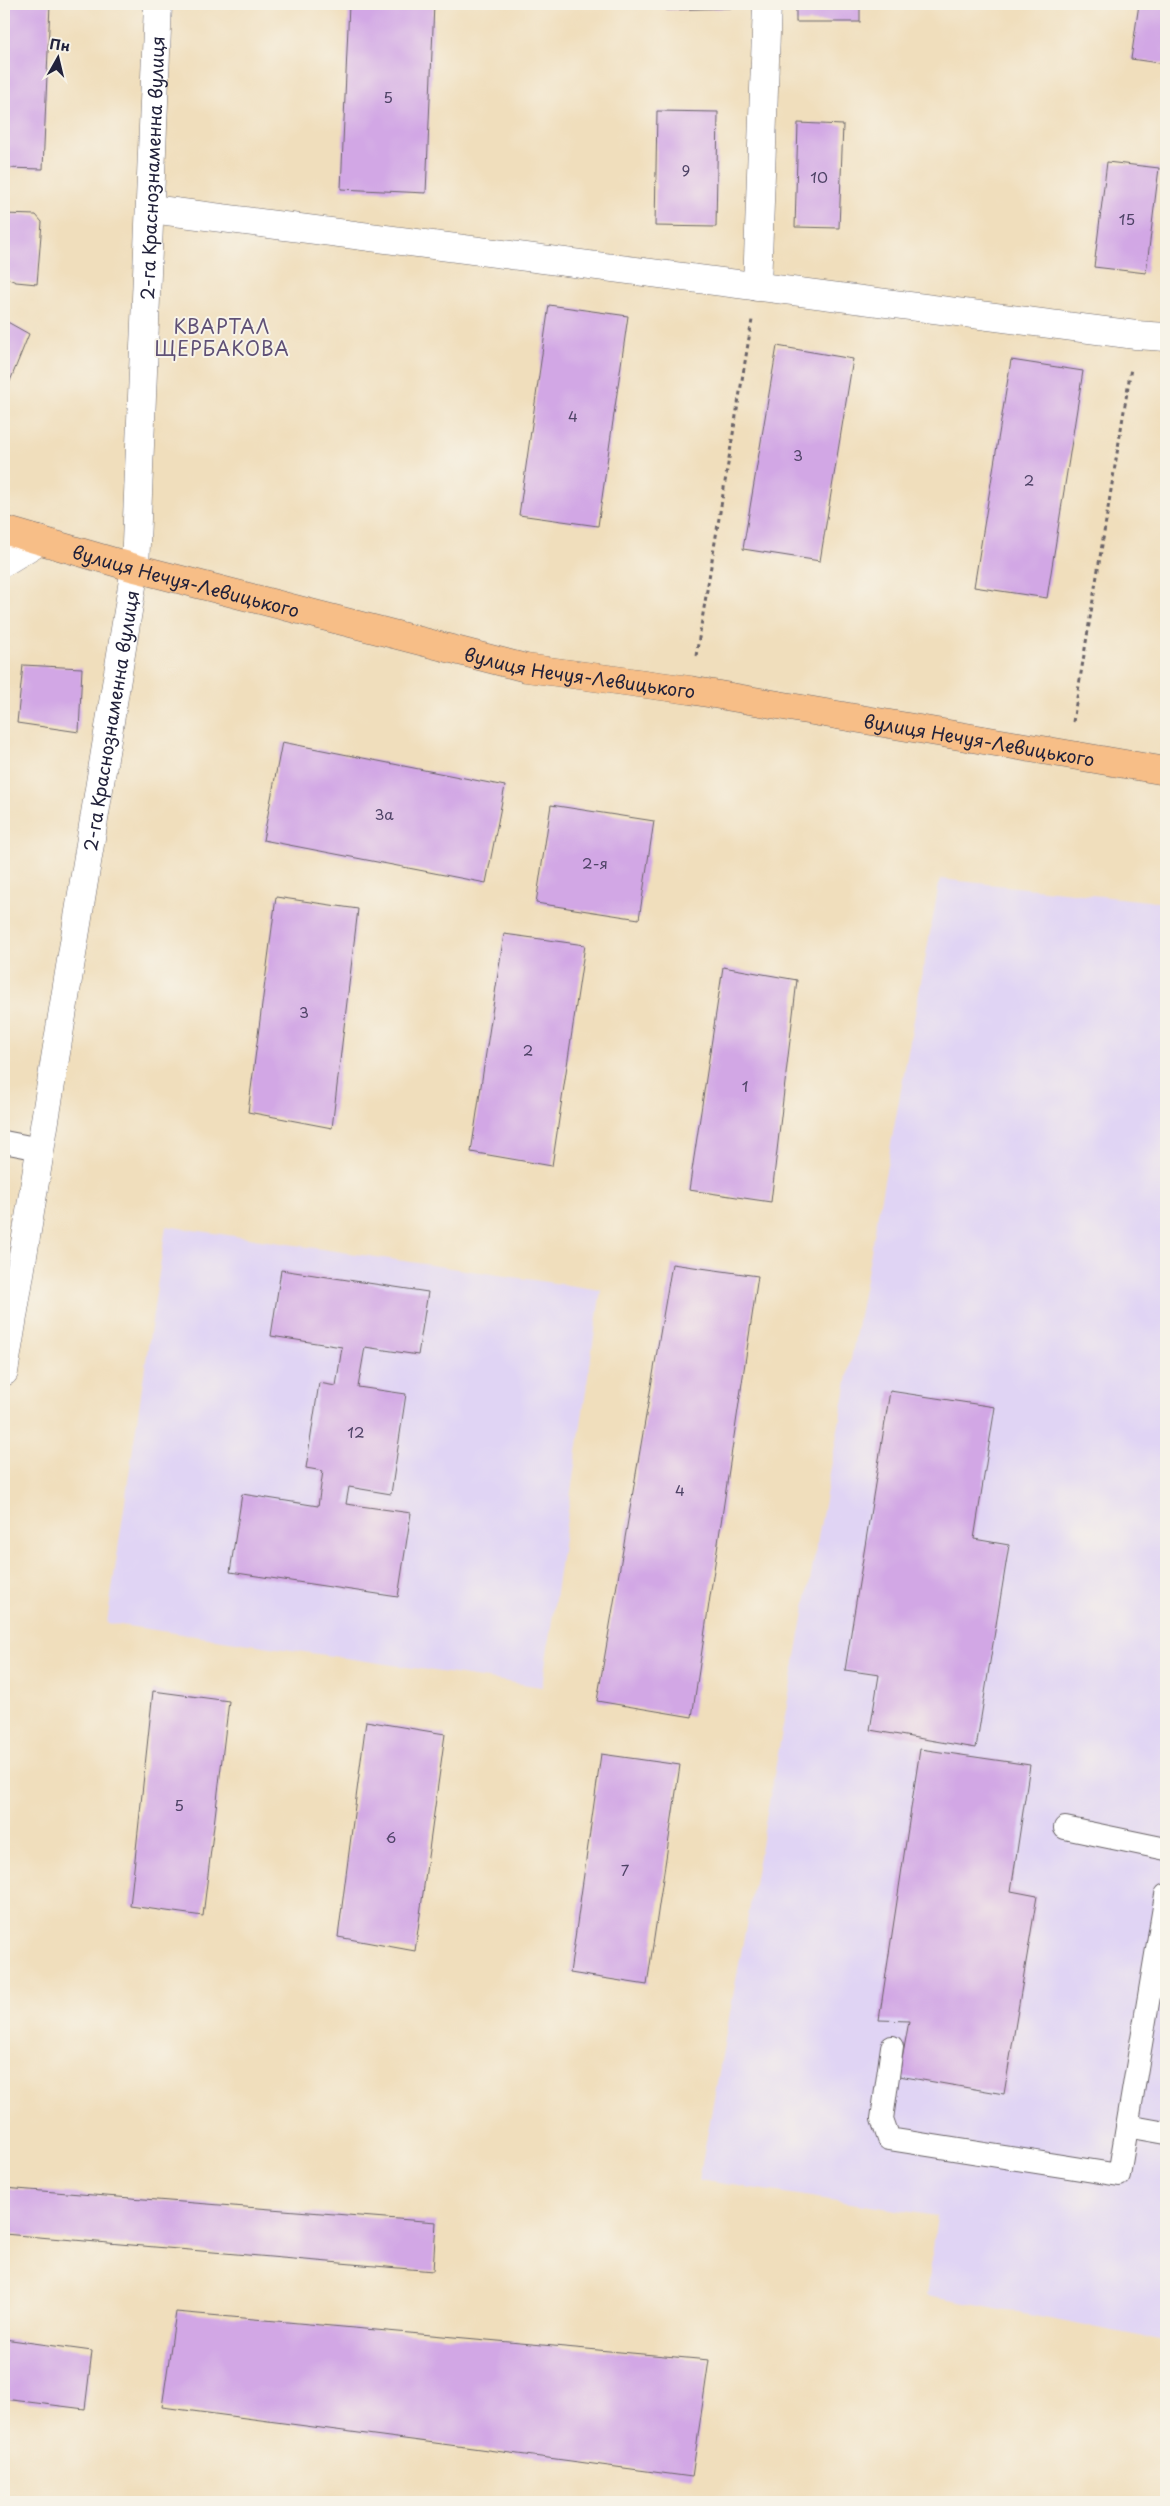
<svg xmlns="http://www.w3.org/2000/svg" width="1170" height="2506" viewBox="0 0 1170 2506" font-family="'Playpen Sans',sans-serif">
<rect width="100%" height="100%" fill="#f7f3e8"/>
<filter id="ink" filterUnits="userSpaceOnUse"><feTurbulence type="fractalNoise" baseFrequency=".02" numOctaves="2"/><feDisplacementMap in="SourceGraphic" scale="10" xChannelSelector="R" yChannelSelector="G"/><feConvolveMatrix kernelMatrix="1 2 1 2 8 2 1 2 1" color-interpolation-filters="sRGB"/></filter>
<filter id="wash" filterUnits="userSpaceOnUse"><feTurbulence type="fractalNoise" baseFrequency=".0096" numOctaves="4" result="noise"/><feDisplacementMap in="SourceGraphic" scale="20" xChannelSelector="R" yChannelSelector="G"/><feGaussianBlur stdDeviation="1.12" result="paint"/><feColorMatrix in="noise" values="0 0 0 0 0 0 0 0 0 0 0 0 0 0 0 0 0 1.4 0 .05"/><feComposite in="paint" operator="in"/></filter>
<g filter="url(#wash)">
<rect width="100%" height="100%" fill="#f0debc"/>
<g fill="#e0d4f4">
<polygon points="940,879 1166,903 1166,2341 927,2296 937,2216 699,2180"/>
<polygon points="166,1226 601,1290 542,1687 107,1623"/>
</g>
<g id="blocks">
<g fill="#d2a7e5">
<polygon points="4,4 50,4 43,169 4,168"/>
<polygon points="349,4 434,4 426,193 341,189"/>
<polygon points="666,4 731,4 731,8 666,10"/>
<rect x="796" y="4" width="64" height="18"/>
<polygon points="1139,4 1166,4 1166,64 1131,59"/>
<polygon points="657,111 718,112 716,227 655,226"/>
<polygon points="798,123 843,125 839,228 795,227"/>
<polygon points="1107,162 1159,168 1146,273 1094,267"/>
<polygon points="4,214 36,215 42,222 37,284 16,282 4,277"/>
<polygon points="549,305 628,316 598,526 519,515"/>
<polygon points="4,320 29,334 4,396"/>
<polygon points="777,346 853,359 820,561 743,549"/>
<polygon points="1011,360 1083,371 1047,598 974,587"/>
<polygon points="23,665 82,668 79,732 17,723"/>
<polygon points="282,742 505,786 486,883 263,840"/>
<polygon points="551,805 654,821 639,919 536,903"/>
<polygon points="276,897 358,909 332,1128 248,1112"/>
<polygon points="504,934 585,945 552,1166 471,1152"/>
<polygon points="723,967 797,980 771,1202 689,1190"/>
<polygon points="672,1264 758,1276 692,1717 597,1701"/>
<polygon points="281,1270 428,1292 418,1355 365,1347 358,1387 406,1394 391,1494 349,1487 346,1504 411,1513 398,1597 230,1572 242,1494 318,1506 323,1471 306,1468 319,1383 336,1386 342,1347 271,1336"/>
<polygon points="890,1391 995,1407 974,1539 1009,1545 976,1748 870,1730 879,1675 845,1670"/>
<polygon points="153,1691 229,1701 203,1916 130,1906"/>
<polygon points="366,1721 445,1734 415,1951 338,1937"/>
<polygon points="920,1749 1030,1765 1011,1891 1037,1896 1004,2094 899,2076 909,2021 879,2020"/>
<polygon points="601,1754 680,1765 647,1985 570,1973"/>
<polygon points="4,2188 436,2222 433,2271 4,2234"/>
<polygon points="176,2312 709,2360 692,2477 162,2407"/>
<polygon points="4,2339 92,2351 85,2409 4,2399"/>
</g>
</g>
</g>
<g filter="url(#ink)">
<use href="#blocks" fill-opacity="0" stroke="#6a6468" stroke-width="1"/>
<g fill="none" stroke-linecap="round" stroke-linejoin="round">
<g stroke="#6a6468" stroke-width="24">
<g id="service">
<polyline points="4,1142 40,1149"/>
<polyline points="1065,1828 1166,1849"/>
<polyline points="892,2047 882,2119 889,2139 1119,2175 1166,1895"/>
<polyline points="1127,2126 1166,2133"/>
</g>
</g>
<g stroke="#6a6468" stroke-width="29">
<g id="minor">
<polyline points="151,209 1136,335 1166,337"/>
<polyline points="757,287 767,4"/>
<polyline points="4,562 40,540"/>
</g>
</g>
<g stroke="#6a6468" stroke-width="29">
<g id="tertiary">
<path id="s1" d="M4,1372L135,568L158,4"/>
</g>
</g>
<g stroke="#6a6468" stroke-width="29">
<g id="primary">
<path id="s2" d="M4,530L135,568L526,668L690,690L1166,771"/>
</g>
</g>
<g stroke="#6a6468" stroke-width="3" stroke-dasharray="4 4" stroke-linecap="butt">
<polyline points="696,656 752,320"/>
<polyline points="1073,722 1131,368"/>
</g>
<use href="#service" stroke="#fff" stroke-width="22"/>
<use href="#minor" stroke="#fff" stroke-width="28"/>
<use href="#tertiary" stroke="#fff" stroke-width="28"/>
<use href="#primary" stroke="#f7be87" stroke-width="28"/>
</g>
</g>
<g text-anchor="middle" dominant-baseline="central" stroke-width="4" stroke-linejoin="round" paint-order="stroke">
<g font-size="15" fill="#4e4366">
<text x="388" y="96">5</text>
<text x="686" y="169">9</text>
<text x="819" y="176">10</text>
<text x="1127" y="218">15</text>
<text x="573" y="415">4</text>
<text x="798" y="454">3</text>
<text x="1029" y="479">2</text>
<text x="384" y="813">3а</text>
<text x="595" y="862">2-я</text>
<text x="304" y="1011">3</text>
<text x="528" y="1049">2</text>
<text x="745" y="1085">1</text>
<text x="356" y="1431">12</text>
<text x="680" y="1489">4</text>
<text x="179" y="1804">5</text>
<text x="391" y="1836">6</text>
<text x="625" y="1869">7</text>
</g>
<g font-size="18" fill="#22223b" stroke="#f7f3e8">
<text stroke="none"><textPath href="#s1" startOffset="1215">2-га Краснознаменна вулиця</textPath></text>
<text stroke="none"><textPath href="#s2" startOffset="189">вулиця Нечуя-Левицького</textPath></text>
<text stroke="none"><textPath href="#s2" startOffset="594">вулиця Нечуя-Левицького</textPath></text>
<text stroke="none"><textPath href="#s1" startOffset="660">2-га Краснознаменна вулиця</textPath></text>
<text stroke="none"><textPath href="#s2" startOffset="999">вулиця Нечуя-Левицького</textPath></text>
</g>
<g font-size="19" letter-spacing="1" fill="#605176" stroke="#f7f3e8">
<text x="222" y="326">КВАРТАЛ<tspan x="222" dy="22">ЩЕРБАКОВА</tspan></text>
</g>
</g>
<rect width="1170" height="2506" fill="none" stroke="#f7f3e8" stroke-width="20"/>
<g transform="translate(58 58) rotate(8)" stroke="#f7f3e8" stroke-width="4" paint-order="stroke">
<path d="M0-4L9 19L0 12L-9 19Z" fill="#22223b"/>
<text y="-8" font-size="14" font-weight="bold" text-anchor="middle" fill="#22223b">Пн</text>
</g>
</svg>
